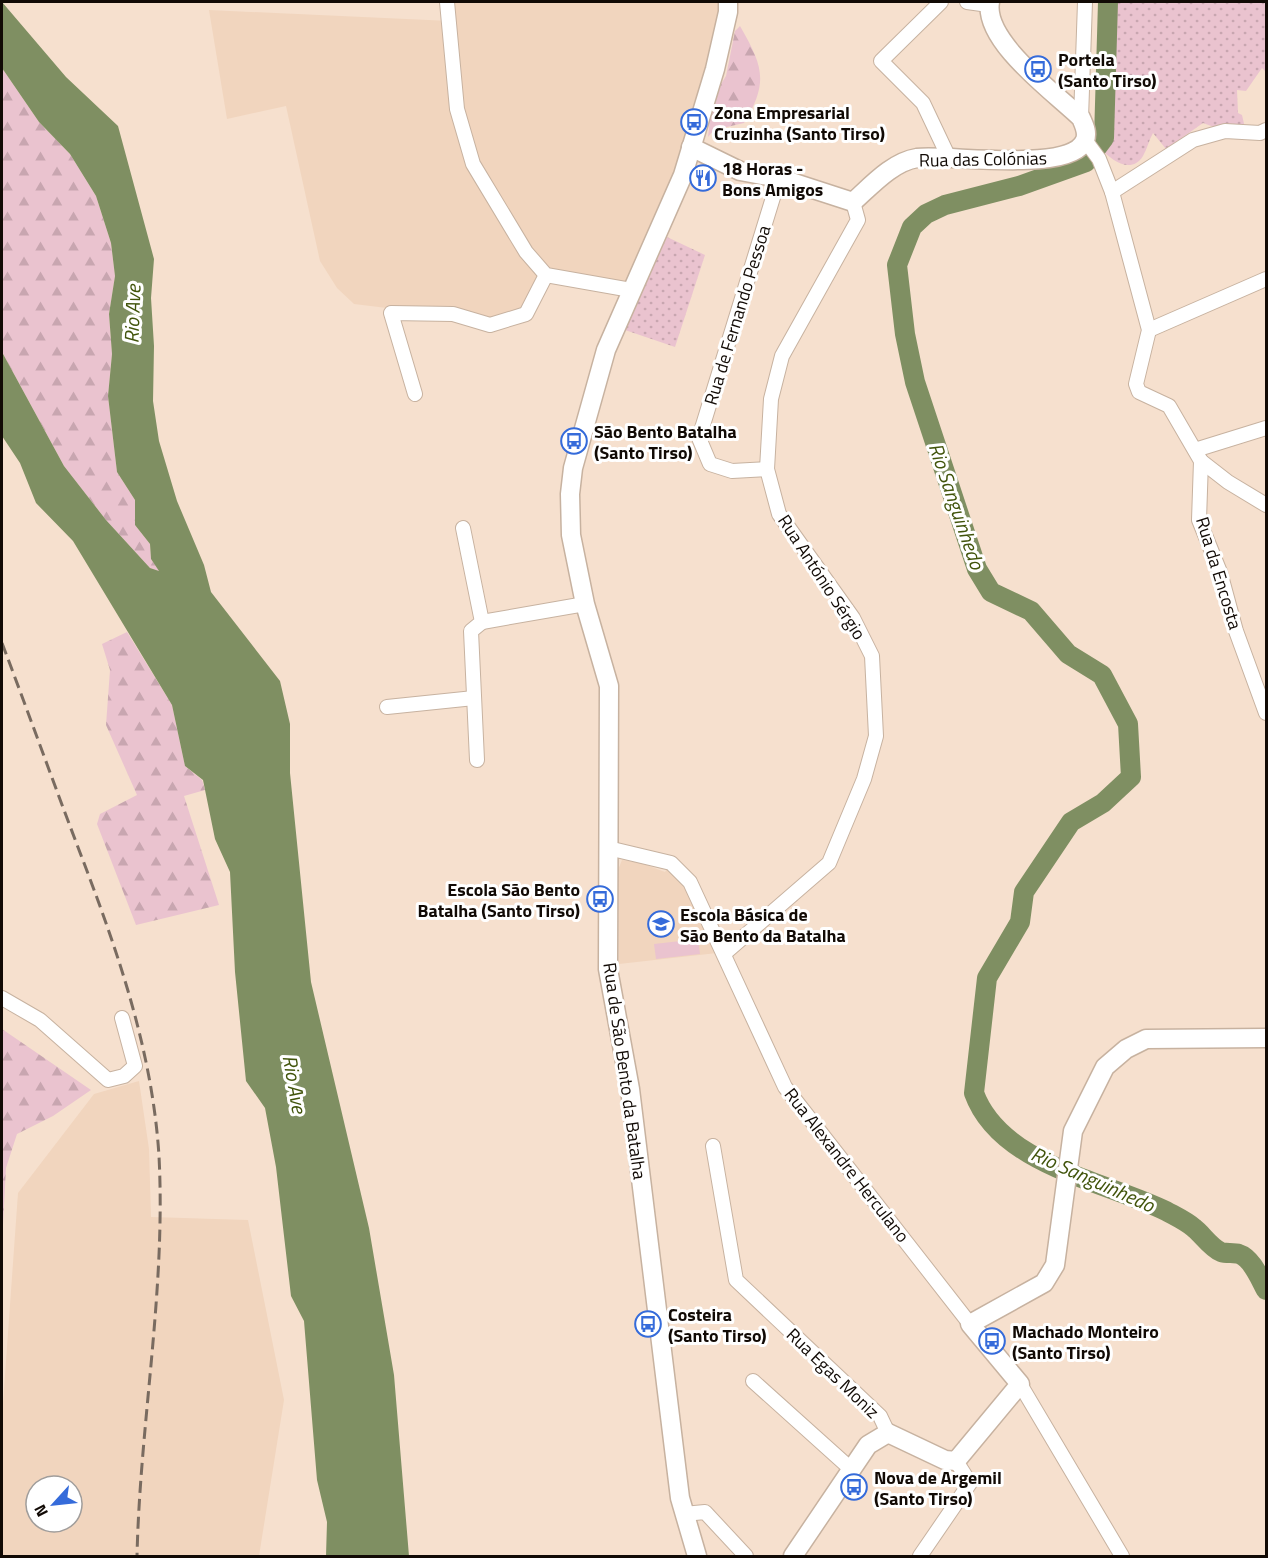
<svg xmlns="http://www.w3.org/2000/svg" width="1268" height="1558" viewBox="0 0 1268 1558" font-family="'Titillium Web',sans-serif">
<defs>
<pattern id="grass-dots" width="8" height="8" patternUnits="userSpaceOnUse" patternTransform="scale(1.5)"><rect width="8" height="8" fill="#eac3cf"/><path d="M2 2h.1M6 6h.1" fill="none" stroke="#c8a6b0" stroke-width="1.8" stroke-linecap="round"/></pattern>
<pattern id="forest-firs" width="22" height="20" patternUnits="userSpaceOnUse" patternTransform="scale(1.5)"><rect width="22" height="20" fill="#eac3cf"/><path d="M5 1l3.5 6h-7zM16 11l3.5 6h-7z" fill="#c8a6b0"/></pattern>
</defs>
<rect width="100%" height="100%" fill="#f6e0ce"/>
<g fill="#f1d5be" fill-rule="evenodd">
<polygon points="446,2 720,2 720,16 700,98 666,199 628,282 554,276 527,316 491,327 453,316 354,304 337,288 320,261 286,106 227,119 209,10 450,21"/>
<polygon points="622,860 641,863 665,872 667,869 676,878 690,895 717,953 619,964 618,870"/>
<path d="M139,1081L149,1149L151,1217L248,1220L284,1400L259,1556H2V1417L18,1193L94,1094ZM36,1486H72V1522H36Z"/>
</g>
<g fill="url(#grass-dots)">
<path d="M1111,2H1266V72L1262,68L1246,91L1237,90L1238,113L1242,115L1245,128L1214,127L1203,123L1166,149L1153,133C1149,140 1147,149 1143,156C1131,175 1111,160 1100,148L1106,136Z"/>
<polygon points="667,237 705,255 675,347 625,330"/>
</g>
<g fill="url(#forest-firs)">
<path d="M740,26C763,66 769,82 744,123L714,130L708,137L710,118L721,84L726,76L735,31Z"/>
<polygon points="2,68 39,122 70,154 96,196 111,243 115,276 109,314 112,354 108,396 117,472 135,500 135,525 150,544 151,559 160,572 150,568 106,520 64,466 2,352"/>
<polygon points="127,632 172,705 185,766 202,780 205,790 184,796 219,905 136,925 97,824 100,814 137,795 106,725 110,670 102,644"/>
<polygon points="2,1029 91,1090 53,1116 17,1134 6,1168 2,1244"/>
</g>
<polygon fill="#eac3cf" points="698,939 700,954 656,959 654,944"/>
<polygon fill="#7f8f62" points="2,2 66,77 118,126 154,259 151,298 154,346 153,401 159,441 177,501 204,565 211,592 280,681 290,724 290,773 311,982 369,1228 394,1375 409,1556 326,1556 327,1522 317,1480 304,1321 291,1296 276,1167 265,1108 246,1081 235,972 230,872 215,839 203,780 185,766 172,705 73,541 36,503 20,463 2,436 2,352 64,466 106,520 150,568 159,571 151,559 150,544 135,525 135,500 117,472 108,396 112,354 109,314 115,276 111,243 96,196 70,154 39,122 2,68"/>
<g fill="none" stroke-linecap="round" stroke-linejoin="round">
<path stroke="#7f8f62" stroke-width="20" d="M1108,2L1104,138L1086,162L1019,186L945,205L926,214L912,227L897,265L905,334L915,382L977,569L991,592L1031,611L1068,654L1102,675L1128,724L1131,777L1103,803L1071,822L1024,892L1020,922L987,978L974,1093C1000,1165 1105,1181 1166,1211C1175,1216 1186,1221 1194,1228C1203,1235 1210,1247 1221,1252C1227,1254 1233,1252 1239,1254C1252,1258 1260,1279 1266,1290"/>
<g stroke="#c7b2a0" stroke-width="16">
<g id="street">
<polyline points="447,2 457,109 473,164 526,252 546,275 631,290"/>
<polyline points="941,2 881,61 923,103 949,158"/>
<polyline points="967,2 989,5"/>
<polyline points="1081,118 1085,2"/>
<polyline points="1085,140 1099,159 1112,192 1149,330 1136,384 1139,392 1169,406 1201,461 1199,520 1220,572 1236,631 1266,713"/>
<polyline points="1112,192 1193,140 1225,131 1260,133 1266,130"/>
<polyline points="1149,330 1266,279"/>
<polyline points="415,394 391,313 453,314 490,325 526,314 546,275"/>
<polyline points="1195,450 1266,428"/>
<polyline points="1201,461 1228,482 1266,505"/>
<polyline points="767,469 732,471 710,464 699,438 779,178"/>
<polyline points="463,528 482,622 471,631 477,760"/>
<polyline points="482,622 585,604"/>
<polyline points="387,707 474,698"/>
<polyline points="608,848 671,863 690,882 785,1087 970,1324"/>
<polyline points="725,953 829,863 864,779 876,736 872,656 853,618 779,514 767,469 771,399 782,356 858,220 853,202"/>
<polyline points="2,998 40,1020 108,1080 124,1076 135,1066 122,1018"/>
<polyline points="713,1146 736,1280 880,1416 888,1433"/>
<polyline points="753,1381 852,1470"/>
<polyline points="1020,1384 1122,1556"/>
<polyline points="684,1514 705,1512 746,1556"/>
<polyline points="920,1556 970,1483 956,1461"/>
</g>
</g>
<g stroke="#c7b2a0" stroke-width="21">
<g id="secondary">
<path d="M691,147L740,171L779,178L853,202C871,186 892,162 917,158C949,154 1072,174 1085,140C1088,132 1084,125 1081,118C1054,92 983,41 990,2"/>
<polyline points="697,1556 680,1498 630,1089 608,969 609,686 585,604 571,535 570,494 573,468 606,350 683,175 715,69 728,12 728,2"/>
<polyline points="793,1556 868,1445 888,1433 945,1460 956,1461 1020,1384 970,1324 1044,1283 1055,1265 1073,1131 1105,1067 1126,1049 1146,1039 1266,1038"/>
</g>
</g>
<use href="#street" stroke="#fff" stroke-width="14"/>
<use href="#secondary" stroke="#fff" stroke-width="18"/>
<path stroke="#796b60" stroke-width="3" stroke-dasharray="12 6" stroke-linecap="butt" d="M2,643C27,709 51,776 76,842C115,944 152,1046 159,1156C166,1290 140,1423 137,1556"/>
</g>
<defs>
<g id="bus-ring" transform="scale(1.35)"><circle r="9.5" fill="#fff" stroke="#356bda" stroke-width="1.5"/><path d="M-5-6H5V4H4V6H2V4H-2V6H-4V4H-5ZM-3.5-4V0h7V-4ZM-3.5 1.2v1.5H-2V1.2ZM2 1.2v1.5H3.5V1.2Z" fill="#356bda"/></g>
<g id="restaurant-ring" transform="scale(1.35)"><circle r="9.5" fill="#fff" stroke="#356bda" stroke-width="1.5"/><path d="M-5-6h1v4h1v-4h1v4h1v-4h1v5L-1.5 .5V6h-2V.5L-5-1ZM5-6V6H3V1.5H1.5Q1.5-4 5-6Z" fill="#356bda"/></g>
<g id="school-ring" transform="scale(1.35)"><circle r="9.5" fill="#fff" stroke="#356bda" stroke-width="1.5"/><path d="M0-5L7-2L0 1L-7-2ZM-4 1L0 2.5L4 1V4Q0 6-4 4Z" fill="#356bda"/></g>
</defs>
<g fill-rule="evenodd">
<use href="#bus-ring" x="1038" y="69"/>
<use href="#bus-ring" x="694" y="122"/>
<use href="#restaurant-ring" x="703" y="178"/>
<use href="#bus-ring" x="574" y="441"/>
<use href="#bus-ring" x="600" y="899"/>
<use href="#school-ring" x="661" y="924"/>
<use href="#bus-ring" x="648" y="1324"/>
<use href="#bus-ring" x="992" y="1341"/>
<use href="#bus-ring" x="854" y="1487"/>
</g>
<g text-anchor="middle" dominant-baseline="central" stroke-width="6" stroke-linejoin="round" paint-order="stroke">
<g font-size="18" font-weight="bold" fill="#110a05" stroke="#fff" text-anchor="start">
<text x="1058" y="59">Portela<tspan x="1058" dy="21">(Santo Tirso)</tspan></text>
<text x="714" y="112">Zona Empresarial<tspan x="714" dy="21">Cruzinha (Santo Tirso)</tspan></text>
<text x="722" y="168">18 Horas -<tspan x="722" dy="21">Bons Amigos</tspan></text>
<text x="594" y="431">São Bento Batalha<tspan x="594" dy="21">(Santo Tirso)</tspan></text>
<text x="580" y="889" text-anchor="end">Escola São Bento<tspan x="580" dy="21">Batalha (Santo Tirso)</tspan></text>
<text x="680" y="914">Escola Básica de<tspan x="680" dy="21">São Bento da Batalha</tspan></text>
<text x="668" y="1314">Costeira<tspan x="668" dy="21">(Santo Tirso)</tspan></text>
<text x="1012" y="1331">Machado Monteiro<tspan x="1012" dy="21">(Santo Tirso)</tspan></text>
<text x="874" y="1477">Nova de Argemil<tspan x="874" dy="21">(Santo Tirso)</tspan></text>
</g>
<g font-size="18" fill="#110a05" stroke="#fff">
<text transform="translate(983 159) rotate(-1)">Rua das Colónias</text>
<text transform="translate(737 315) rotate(-73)">Rua de Fernando Pessoa</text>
<text transform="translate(1219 573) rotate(73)">Rua da Encosta</text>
<text transform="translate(822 577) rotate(57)">Rua António Sérgio</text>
<text transform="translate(625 1071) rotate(82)">Rua de São Bento da Batalha</text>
<text transform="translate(847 1165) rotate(52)">Rua Alexandre Herculano</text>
<text transform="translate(833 1373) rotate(44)">Rua Egas Moniz</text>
</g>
<g font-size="20" font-style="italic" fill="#41540b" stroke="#fff">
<text transform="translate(132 314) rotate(-88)">Rio Ave</text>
<text transform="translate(957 506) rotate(71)">Rio Sanguinhedo</text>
<text transform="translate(295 1084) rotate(80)">Rio Ave</text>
<text transform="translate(1093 1179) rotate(24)">Rio Sanguinhedo</text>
</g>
</g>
<rect width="1268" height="1558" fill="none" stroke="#110a05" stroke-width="6"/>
<g transform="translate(54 1504) rotate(243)"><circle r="28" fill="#ffffff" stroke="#a09d9b" stroke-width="1.5"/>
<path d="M0-4.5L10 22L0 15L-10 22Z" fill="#356bda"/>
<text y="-9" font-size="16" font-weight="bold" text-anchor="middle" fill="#110a05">N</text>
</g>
</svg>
